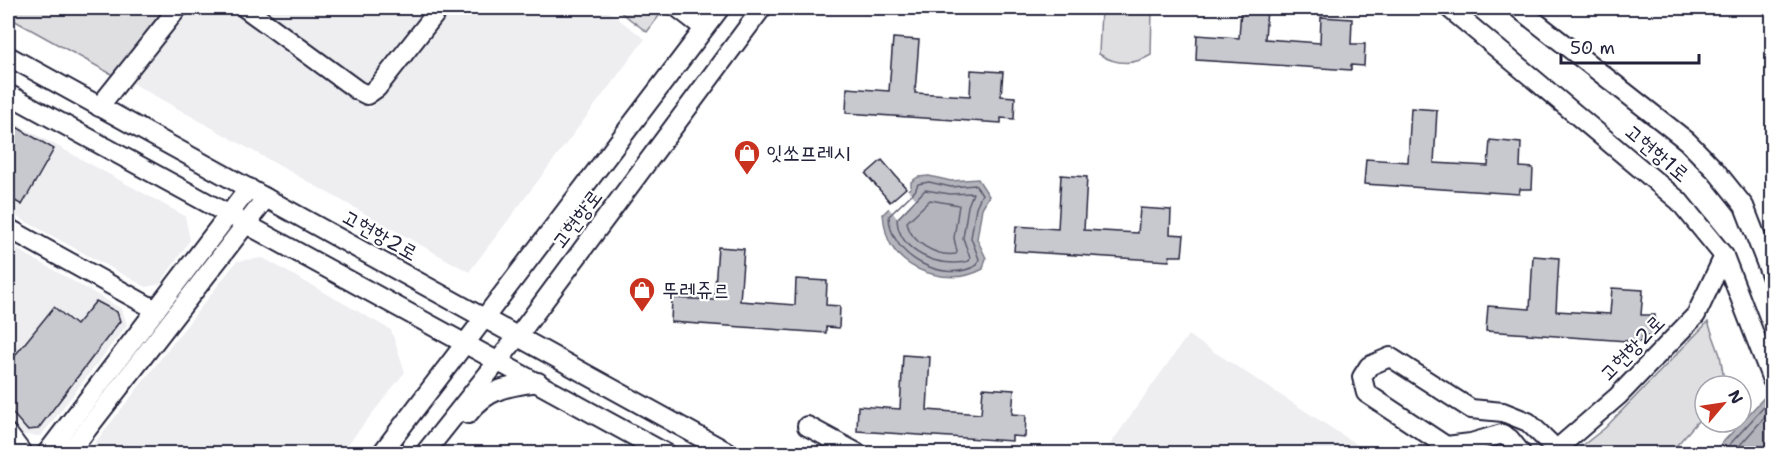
<svg xmlns="http://www.w3.org/2000/svg" width="1780" height="461" viewBox="0 0 1780 461" font-family="'Shantell Sans','Poor Story',sans-serif">
<rect width="100%" height="100%" fill="#fff"/>
<filter id="ink" filterUnits="userSpaceOnUse"><feTurbulence type="fractalNoise" baseFrequency=".0167" numOctaves="2"/><feDisplacementMap in="SourceGraphic" scale="12" xChannelSelector="R" yChannelSelector="G"/><feConvolveMatrix kernelMatrix="1 2 1 2 8 2 1 2 1" color-interpolation-filters="sRGB"/></filter>
<g filter="url(#ink)">
<g fill="#eeeef1">
<polygon points="188,8 233,8 371,109 451,8 604,8 645,39 469,272 132,83"/>
<polygon points="264,8 426,8 363,87"/>
<polygon points="8,119 185,216 190,240 160,284 146,287 8,212"/>
<polygon points="8,244 122,309 127,325 41,436 22,435 8,418"/>
<polygon points="263,258 391,330 405,372 341,453 87,453 237,261"/>
<polygon points="1188,335 1370,453 1104,453"/>
</g>
<g fill="#dfdfe2" stroke="#80808e" stroke-width="1.5">
<polygon points="8,8 165,8 113,75 8,17"/>
<polygon points="615,8 665,8 647,32"/>
<path d="M1104,8H1150L1152,9L1151,55C1134,65 1116,65 1099,54L1101,10Z"/>
<polygon points="1708,322 1720,355 1725,386 1705,386 1705,413 1670,453 1573,453 1605,428"/>
</g>
<g fill="#b4b4bc" stroke="#7a7a88" stroke-width="1.5">
<path d="M929,176L951,181L978,179L989,196L982,208L977,239L986,258L983,269C954,285 909,275 891,245C886,236 884,225 883,214L911,187V182L918,177Z"/>
<polygon points="1772,389 1772,453 1713,453"/>
</g>
<polygon fill="#fff" points="906,188 917,200 897,218 887,206"/>
<g fill="none" stroke-linecap="round" stroke-linejoin="round">
<g stroke="#5c5c6f" stroke-width="1.5">
<path d="M929,182L951,187L975,185L982,194L976,207L971,238L979,259L977,265C944,285 889,256 889,216L915,191L918,184Z"/>
<path d="M925,190L950,194L973,193L968,206L963,238L970,258L969,261C941,269 898,253 897,219Z"/>
<path d="M930,200L959,205L954,238L957,252L956,254C936,257 910,242 907,222Z"/>
<polyline points="1721,454 1772,398"/>
<polyline points="1732,454 1772,409"/>
</g>
</g>
<g fill="#c8c8cf" stroke="#22223b" stroke-width="1.5">
<polygon points="1241,8 1267,8 1265,39 1320,43 1321,17 1352,19 1351,44 1365,44 1364,66 1351,65 1351,70 1196,60 1197,35 1239,38"/>
<polygon points="893,38 919,40 915,93 970,96 971,70 1003,72 1001,96 1015,97 1014,119 1001,118 1001,123 846,113 847,88 889,91"/>
<polygon points="1411,108 1437,110 1434,163 1488,166 1490,140 1521,143 1520,167 1533,168 1532,189 1520,189 1519,194 1364,184 1366,159 1408,162"/>
<polygon points="8,122 54,149 22,205 8,197"/>
<polygon points="882,160 906,188 890,202 866,174"/>
<polygon points="1061,175 1087,177 1084,230 1138,233 1140,208 1171,210 1170,234 1184,235 1182,256 1170,256 1169,261 1014,251 1016,226 1058,229"/>
<polygon points="718,247 744,249 740,301 795,305 796,279 827,281 826,305 840,306 839,328 826,327 826,333 671,322 672,298 714,300"/>
<polygon points="1533,256 1559,258 1556,311 1610,314 1612,288 1643,290 1641,315 1655,315 1654,337 1642,336 1641,342 1486,331 1488,306 1530,309"/>
<polygon points="96,301 117,312 120,321 38,429 27,430 8,408 8,364 54,307 76,325"/>
<polygon points="903,355 930,357 927,410 981,414 983,388 1014,390 1012,414 1026,415 1025,437 1012,436 1012,441 857,431 858,406 900,409"/>
</g>
<g fill="none" stroke-linecap="round" stroke-linejoin="round">
<g stroke="#22223b" stroke-width="22">
<g id="minor">
<polyline points="245,8 357,90 367,95 377,88 440,8"/>
<polyline points="678,8 704,28"/>
<polyline points="1449,8 1679,201 1724,256 1772,380"/>
<polyline points="1518,8 1687,141 1716,171 1744,206 1772,278"/>
<polyline points="8,56 731,454"/>
<polyline points="8,94 667,454"/>
<polyline points="99,107 178,8"/>
<polyline points="8,228 156,310"/>
<path d="M468,414C487,389 508,386 538,382"/>
<polyline points="807,426 859,454"/>
<polyline points="8,434 23,454"/>
<polyline points="46,454 249,188"/>
<polyline points="68,454 266,198"/>
<polyline points="381,454 720,8"/>
<polyline points="424,454 518,336 762,8"/>
<polyline points="1522,454 1510,439 1502,434 1471,443 1446,446 1366,393 1362,377 1369,366 1390,357 1471,409 1503,412 1528,422 1556,449"/>
<polyline points="1551,454 1618,396 1696,315 1724,256"/>
</g>
</g>
<use href="#minor" stroke="#fff" stroke-width="18"/>
</g>
</g>
<defs>
<g id="shop-pin" transform="scale(1.35)"><path d="M0 17L-7.5 6A9.5 9.5 0 1 1 7.5 6Z" fill="#c8321e" stroke="#fff"/><path d="M-5-2.5h2.3a2.7 3.5 0 0 1 5.4 0H5L5.5 6h-11ZM-1.5-2.5h3a1.5 2.3 0 0 0-3 0Z" fill="#fff"/></g>
</defs>
<g fill-rule="evenodd">
<use href="#shop-pin" x="747" y="153"/>
<use href="#shop-pin" x="642" y="290"/>
</g>
<g text-anchor="middle" dominant-baseline="central" stroke-width="4.5" stroke-linejoin="round" paint-order="stroke">
<g font-size="21" fill="#22223b" stroke="#fff" text-anchor="start">
<text x="766" y="153">잇쏘프레시</text>
<text x="662" y="290">뚜레쥬르</text>
</g>
<g font-size="21" fill="#22223b" stroke="#fff">
<text transform="translate(1657 153) rotate(40)">고현항1로</text>
<text transform="translate(577 219) rotate(-53)">고현항로</text>
<text transform="translate(380 235) rotate(29)">고현항2로</text>
<text transform="translate(1632 348) rotate(-46)">고현항2로</text>
</g>
</g>
<rect width="1780" height="461" fill="none" stroke="#fff" stroke-width="30"/>
<rect x="15" y="15" width="1750" height="431" fill="none" stroke="#22223b" stroke-width="2" filter="url(#ink)"/>
<g transform="translate(1723 404) rotate(61)"><circle r="28" fill="#ffffff" stroke="#a7a7b1" stroke-width="1.5"/>
<path d="M0-4.5L10 22L0 15L-10 22Z" fill="#c8321e"/>
<text y="-9" font-size="16" font-weight="bold" text-anchor="middle" fill="#22223b">N</text>
</g>
<path d="M1561 54v9h138v-9" fill="none" stroke="#22223b" stroke-width="3"/>
<text x="1570" y="54" font-size="18" fill="#22223b" stroke="#ffffff" stroke-width="4.5" paint-order="stroke">50 m</text>
</svg>
